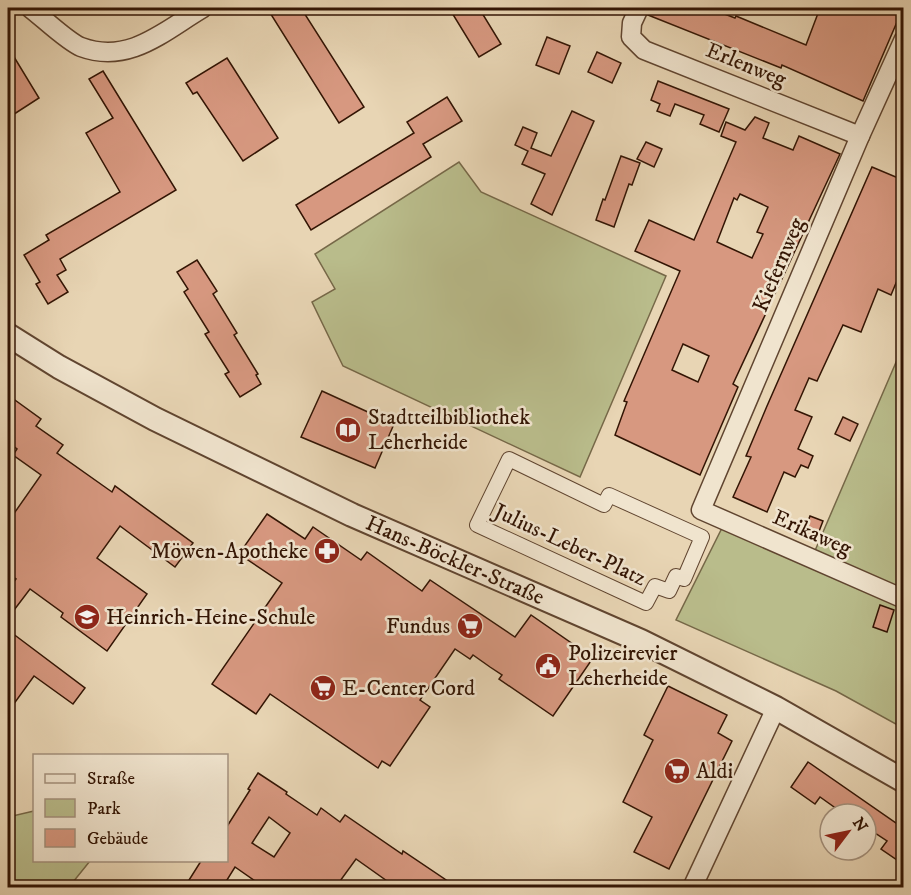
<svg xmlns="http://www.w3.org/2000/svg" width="911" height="895" viewBox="0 0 911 895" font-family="'IM FELL DW Pica',serif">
<rect width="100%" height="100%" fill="#e8d5b4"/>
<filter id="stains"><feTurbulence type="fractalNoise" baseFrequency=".00333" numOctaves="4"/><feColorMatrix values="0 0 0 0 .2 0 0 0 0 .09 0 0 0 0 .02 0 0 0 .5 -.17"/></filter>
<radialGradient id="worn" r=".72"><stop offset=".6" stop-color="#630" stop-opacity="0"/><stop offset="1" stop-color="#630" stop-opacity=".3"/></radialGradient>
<g fill="#b9bc8b" stroke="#766848" stroke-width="1.5">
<polygon points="459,162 481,192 666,276 580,477 343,366 312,302 335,289 315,254"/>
<polygon points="903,346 903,590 814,553"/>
<polygon points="723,526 903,605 903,728 836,691 676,620"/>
<polygon points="34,811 34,860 90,861 69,887 8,887 8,817"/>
</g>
<g fill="#d79880" stroke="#331504" stroke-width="1.5" fill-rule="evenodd">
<polygon points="267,8 301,8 364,107 339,123"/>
<polygon points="449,8 479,8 501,44 479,57"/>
<polygon points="650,8 709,8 735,18 736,16 806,45 820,8 903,8 863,101 782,65 781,68 648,15"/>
<polygon points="547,37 570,46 559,74 536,65"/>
<polygon points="8,47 39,98 8,118"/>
<polygon points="597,52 621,63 612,83 588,72"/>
<polygon points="227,58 278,138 243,161 197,92 193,94 186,83"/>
<polygon points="103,71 176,190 60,259 66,270 57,275 68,292 48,304 36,284 40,282 24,255 49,240 46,235 120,192 86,133 113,118 89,79"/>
<polygon points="658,81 729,109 719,132 700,124 704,115 675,104 670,116 657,111 660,104 651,100"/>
<polygon points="447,97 462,121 423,144 431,157 311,230 296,205 414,133 407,122"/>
<polygon points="572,111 594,121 552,215 531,204 545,174 522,164 528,151 515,145 523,127 537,133 531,148 551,156"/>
<path d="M755,117L769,123L763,138L793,150L799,136L840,154L733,384L738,387L700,475L615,435L627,402L624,401L680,271L635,251L649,220L694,240L736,142L721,136L726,122L745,130ZM740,194L768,207L757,232L763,234L752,258L717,242L734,198L737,200ZM683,344L709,356L698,382L672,370Z"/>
<polygon points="646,142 662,149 654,167 637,159"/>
<polygon points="621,156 640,163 632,185 629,184 614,227 596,220 603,199 605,200"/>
<polygon points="872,167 903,180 903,253 897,269 901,271 891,295 878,289 861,332 843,325 817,381 809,378 795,410 812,417 798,449 813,456 808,468 801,465 795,477 784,472 767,512 733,497 751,457 746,456 767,406"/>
<polygon points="197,260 217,291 213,294 237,333 234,335 258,374 256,375 261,384 240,397 225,374 229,372 205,334 209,332 184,292 188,289 177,272"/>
<polygon points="322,391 394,424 375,468 301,437"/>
<polygon points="8,395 41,419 36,426 63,445 57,453 112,492 115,486 193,543 175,567 120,526 97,558 147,594 107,651 61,617 63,613 30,589 8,618 8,590 16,579 8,573 8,522 41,475 13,455 17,449 8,442"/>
<polygon points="843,417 858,424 850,441 835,434"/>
<polygon points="267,514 305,539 313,527 361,560 367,552 422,591 430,580 515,637 531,615 593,658 553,716 499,679 502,675 490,667 473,655 470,659 455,649 420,700 430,707 390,766 382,761 378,768 270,694 256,714 212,684 282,583 239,554"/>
<polygon points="810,516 823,521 816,539 803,534"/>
<polygon points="880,605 894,610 887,632 873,627"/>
<polygon points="8,630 85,688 73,704 34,676 8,712"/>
<polygon points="668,686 727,715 718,733 732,741 669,869 634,852 652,817 623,802 653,740 644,735"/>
<polygon points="808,762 903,828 903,864 881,849 887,841 866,827 866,814 844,814 820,797 815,804 791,787"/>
<path d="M258,773L287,792L286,794L317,815L321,808L340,822L345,815L402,854L403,851L458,888H397L356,859L335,888H265L235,867L222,888H184L201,861H226V828L250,790L248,789ZM269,817L290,833L274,857L252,843Z"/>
</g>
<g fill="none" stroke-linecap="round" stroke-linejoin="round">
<g stroke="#604530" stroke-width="16">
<polygon id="pedestrian" points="509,459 604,505 609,495 702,537 684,579 676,576 669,591 655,586 646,603 477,525"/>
</g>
<g stroke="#604530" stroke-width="21">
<g id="minor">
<path d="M30,8C42,17 68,42 81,47C129,65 164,31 203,8"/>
<polyline points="639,8 632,23 631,37 644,50 860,136"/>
<polyline points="904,39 860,136 701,510 904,599"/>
<polyline points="692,888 776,708"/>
</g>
</g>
<g stroke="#604530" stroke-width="26">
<g id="tertiary">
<path id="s1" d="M8,335L59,367L155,419L352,515L641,641L776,708L904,781"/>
</g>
</g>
<use href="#pedestrian" stroke="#f0e4ce" stroke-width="14"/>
<use href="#minor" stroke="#f0e4ce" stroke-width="18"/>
<use href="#tertiary" stroke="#f0e4ce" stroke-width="22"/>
</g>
<defs>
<g id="library-disc" transform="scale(1.35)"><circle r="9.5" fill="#8f2418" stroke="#f0e4ce"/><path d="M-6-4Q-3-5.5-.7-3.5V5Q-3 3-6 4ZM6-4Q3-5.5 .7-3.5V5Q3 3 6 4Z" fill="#fff"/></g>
<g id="pharmacy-disc" transform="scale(1.35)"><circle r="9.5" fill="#8f2418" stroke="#f0e4ce"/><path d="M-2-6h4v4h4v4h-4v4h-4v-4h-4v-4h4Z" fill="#fff"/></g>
<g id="school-disc" transform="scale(1.35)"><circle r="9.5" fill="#8f2418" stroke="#f0e4ce"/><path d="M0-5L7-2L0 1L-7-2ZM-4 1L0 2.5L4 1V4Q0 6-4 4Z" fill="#fff"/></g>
<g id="supermarket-disc" transform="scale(1.35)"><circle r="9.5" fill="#8f2418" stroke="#f0e4ce"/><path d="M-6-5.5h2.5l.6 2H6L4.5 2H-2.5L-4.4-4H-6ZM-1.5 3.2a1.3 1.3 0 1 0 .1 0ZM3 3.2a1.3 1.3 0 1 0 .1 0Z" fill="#fff"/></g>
<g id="civic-disc" transform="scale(1.35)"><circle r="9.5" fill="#8f2418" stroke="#f0e4ce"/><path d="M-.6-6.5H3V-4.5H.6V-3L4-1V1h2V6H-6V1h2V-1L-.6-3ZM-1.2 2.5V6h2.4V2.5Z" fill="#fff"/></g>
</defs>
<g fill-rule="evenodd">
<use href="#library-disc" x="348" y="430"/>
<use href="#pharmacy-disc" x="327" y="551"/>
<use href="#school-disc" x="87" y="617"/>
<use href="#supermarket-disc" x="470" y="626"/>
<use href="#civic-disc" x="548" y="666"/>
<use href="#supermarket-disc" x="323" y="688"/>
<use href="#supermarket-disc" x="677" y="771"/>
</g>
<g text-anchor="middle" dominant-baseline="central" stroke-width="5" stroke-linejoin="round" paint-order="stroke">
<g font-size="22" fill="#331504" stroke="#f0e4ce">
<text transform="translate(746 65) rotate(22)">Erlenweg</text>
<text transform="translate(779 265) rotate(-67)">Kiefernweg</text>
<text transform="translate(812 533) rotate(24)">Erikaweg</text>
<text transform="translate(570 545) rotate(25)">Julius-Leber-Platz</text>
<text stroke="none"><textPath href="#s1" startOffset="501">Hans-Böckler-Straße</textPath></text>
</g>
<g font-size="22" fill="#331504" stroke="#f0e4ce" text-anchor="start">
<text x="368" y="417">Stadtteilbibliothek<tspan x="368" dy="25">Leherheide</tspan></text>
<text x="308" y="551" text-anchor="end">Möwen-Apotheke</text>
<text x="106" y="617">Heinrich-Heine-Schule</text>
<text x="450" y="626" text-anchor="end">Fundus</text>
<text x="568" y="653">Polizeirevier<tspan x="568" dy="25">Leherheide</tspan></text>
<text x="342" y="688">E-Center Cord</text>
<text x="696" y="771">Aldi</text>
</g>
</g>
<rect width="911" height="895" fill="none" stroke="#e8d5b4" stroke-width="30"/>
<rect x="9" y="9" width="893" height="877" fill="none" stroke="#331504" stroke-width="3"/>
<rect x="15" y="15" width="881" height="865" fill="none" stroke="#331504" stroke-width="1.5"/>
<rect x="33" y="754" width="195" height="108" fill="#f0e4ce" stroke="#a4917d" stroke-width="1.5"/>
<rect x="45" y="774" width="30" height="9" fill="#f0e4ce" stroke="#a4917d" stroke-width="1.5"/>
<text x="87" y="784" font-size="18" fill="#331504">Straße</text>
<rect x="45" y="799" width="30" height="18" fill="#b9bc8b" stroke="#a4917d" stroke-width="1.5"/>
<text x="87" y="814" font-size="18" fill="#331504">Park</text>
<rect x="45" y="829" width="30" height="18" fill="#d79880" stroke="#a4917d" stroke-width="1.5"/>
<text x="87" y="844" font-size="18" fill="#331504">Gebäude</text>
<g transform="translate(848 832) rotate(58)"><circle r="28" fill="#f0e4ce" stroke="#a4917d" stroke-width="1.5"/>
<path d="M0-4.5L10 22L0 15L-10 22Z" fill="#8f2418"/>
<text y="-9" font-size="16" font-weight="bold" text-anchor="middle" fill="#331504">N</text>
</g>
<rect width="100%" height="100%" filter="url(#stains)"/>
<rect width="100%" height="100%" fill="url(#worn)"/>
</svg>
